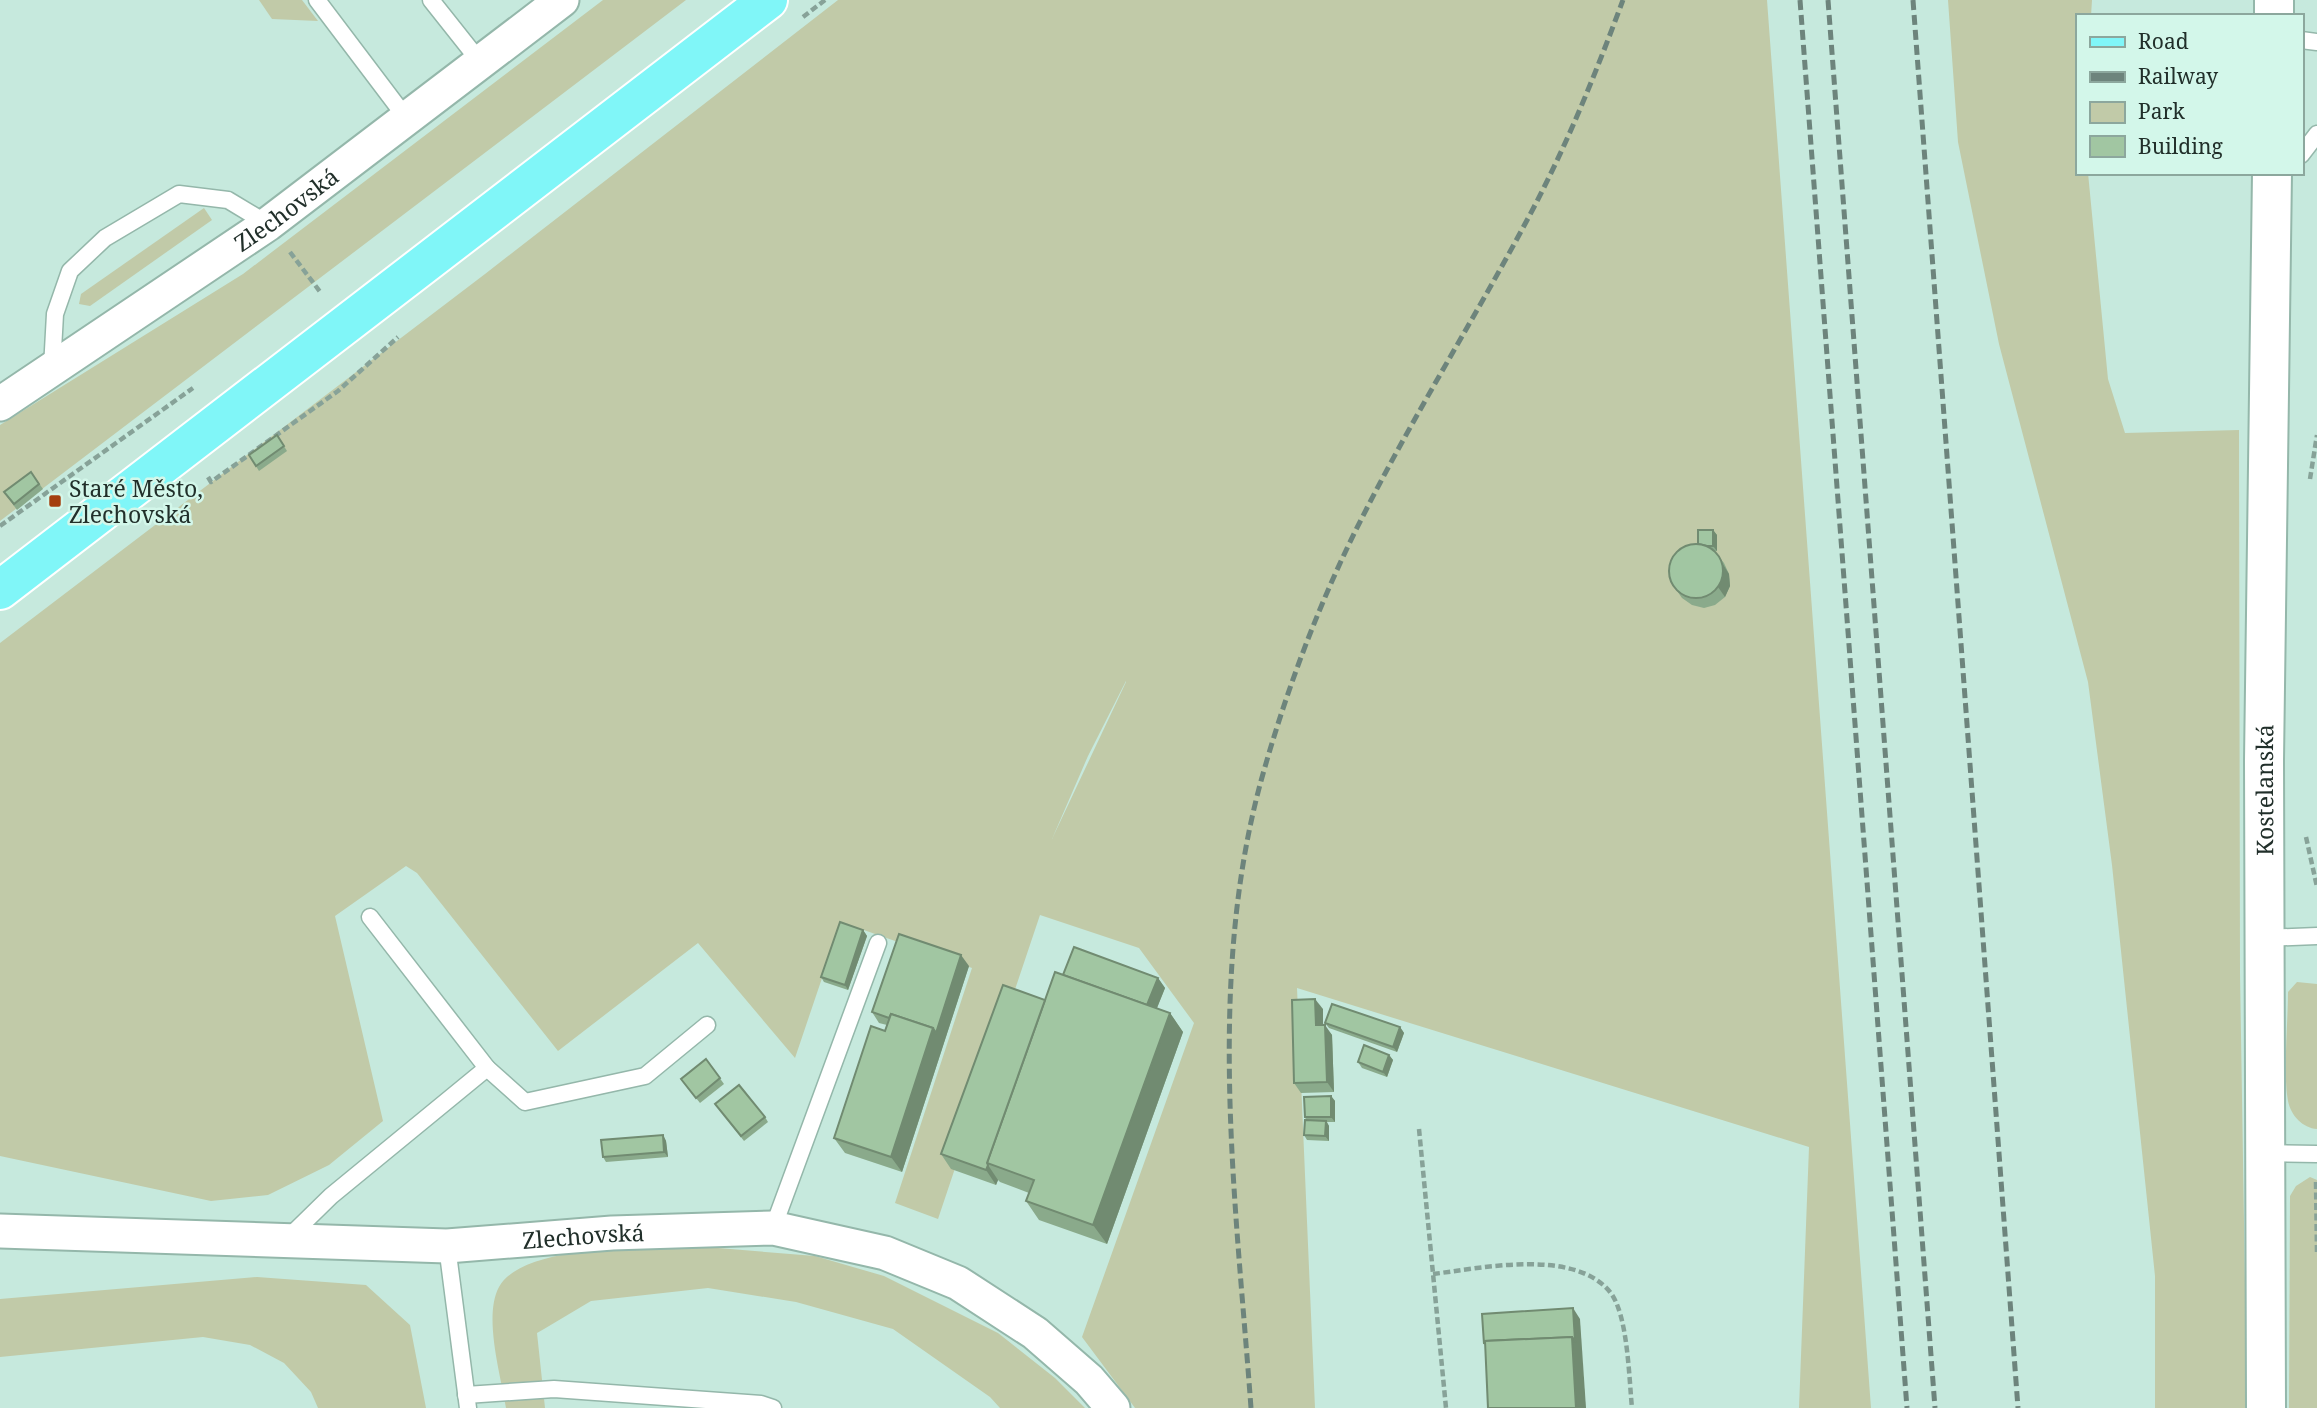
<svg xmlns="http://www.w3.org/2000/svg" width="2317" height="1408" viewBox="0 0 2317 1408" font-family="'Noto Serif',serif">
<rect width="100%" height="100%" fill="#c6e9dd"/>
<g fill="#c1caa8" fill-rule="evenodd">
<polygon points="259,0 302,0 318,21 272,19"/>
<polygon points="603,0 686,0 0,521 0,425 243,274"/>
<path d="M838,0H1767L1871,1408H1799L1809,1147L1297,988L1315,1408H1135L1082,1337L1194,1023L1139,948L1040,915L938,1219L895,1203L972,968L841,922L795,1058L698,943L558,1051L417,873L406,866L335,916L383,1121L329,1165L268,1195L211,1201L0,1156V643L485,274ZM1126,681V682L1052,839L1088,756Z"/>
<polygon points="1948,0 2092,0 2091,16 2077,16 2077,173 2088,173 2108,379 2125,433 2239,430 2240,973 2247,1408 2155,1408 2155,1276 2112,865 2088,682 1999,344 1958,142"/>
<polygon points="204,208 212,220 90,306 79,304 81,294"/>
<path d="M2297,982L2317,984V1129C2303,1128 2291,1116 2288,1101C2283,1074 2288,1022 2288,992Z"/>
<polygon points="2310,1177 2317,1180 2317,1408 2289,1408 2290,1196 2296,1186"/>
<path d="M718,1248L815,1256L884,1276L998,1333L1055,1378L1085,1408H1000L990,1397L893,1329L796,1302L708,1288L591,1301L544,1329L537,1333L545,1408H506C501,1376 483,1316 499,1287C525,1240 669,1248 718,1248Z"/>
<polygon points="257,1277 366,1285 410,1325 426,1408 318,1408 311,1392 284,1363 250,1345 203,1337 0,1357 0,1299"/>
</g>
<g fill="none" stroke-linecap="round" stroke-linejoin="round">
<g stroke="#94b7aa" stroke-width="19">
<g id="lane">
<polyline points="317,0 407,119"/>
<polyline points="431,0 481,63"/>
<polyline points="2301,40 2317,42"/>
<polyline points="2301,155 2317,134"/>
<polyline points="52,368 55,314 70,271 105,238 179,194 228,200 268,224"/>
<polyline points="2265,938 2317,936"/>
<polyline points="487,1068 525,1102 645,1076 707,1025"/>
<polyline points="2265,1153 2317,1154"/>
<polyline points="773,1228 878,943"/>
<polyline points="287,1239 331,1196 487,1068 370,917"/>
<polyline points="447,1246 468,1408"/>
<polyline points="466,1395 554,1389 761,1404 773,1408"/>
</g>
</g>
<g stroke="#94b7aa" stroke-width="37">
<g id="street">
<path id="s1" d="M0,404L268,224L562,0"/>
<path id="s2" d="M0,1231L447,1246L612,1233L773,1228L885,1253L958,1283L1035,1333L1089,1380L1113,1408"/>
</g>
</g>
<g stroke="#94b7aa" stroke-width="42">
<g id="secondary">
<polyline points="2274,0 2274,16"/>
<path id="s3" d="M2266,1408L2264,760L2272,173"/>
</g>
</g>
<g stroke="#fff" stroke-width="42">
<polyline id="primary" points="0,590 768,0"/>
</g>
<g stroke="#87a298" stroke-width="4.5" stroke-dasharray="7 3.5" stroke-linecap="butt">
<polyline points="803,17 825,0"/>
<polyline points="290,252 321,293"/>
<polyline points="208,477 211,482 338,391 398,337"/>
<polyline points="2310,479 2317,435"/>
<polyline points="0,526 193,388"/>
<polyline points="2306,837 2317,887"/>
<polyline points="1419,1129 1446,1408"/>
<polyline points="2316,1182 2317,1253"/>
<path d="M1433,1274C1482,1268 1574,1248 1610,1292C1628,1314 1629,1379 1632,1408"/>
</g>
<use href="#lane" stroke="#fff" stroke-width="16"/>
<use href="#street" stroke="#fff" stroke-width="33"/>
<use href="#secondary" stroke="#fff" stroke-width="38"/>
<use href="#primary" stroke="#80f6f8" stroke-width="38"/>
<g stroke="#6d847c" stroke-width="5" stroke-dasharray="10 5" stroke-linecap="butt">
<polyline points="1800,0 1907,1408"/>
<polyline points="1828,0 1935,1408"/>
<polyline points="1913,0 2018,1408"/>
<path d="M1251,1408C1236,1202 1206,983 1261,781C1287,687 1322,595 1367,508C1419,406 1481,308 1534,207C1569,140 1597,70 1623,0"/>
</g>
</g>
<g fill="#8aaa8b">
<polygon points="277,435 287,451 259,471 249,455"/>
<polygon points="31,472 43,489 17,510 4,492"/>
<polygon points="1713,530 1717,535 1717,551 1714,551 1724,563 1729,574 1730,586 1725,597 1715,605 1704,608 1692,605 1682,598 1675,588 1698,544"/>
<polygon points="863,930 867,936 848,990 824,982 821,977"/>
<polygon points="969,966 902,1172 845,1153 834,1138 887,1025 879,1023 872,1012"/>
<polygon points="1063,975 1158,978 1165,988 1157,1008 1170,1013 1183,1032 1107,1244 1039,1220 1026,1201 1029,1193 1000,1182 998,1180 996,1185 951,1169 941,1154"/>
<polygon points="1323,1009 1323,1025 1332,1035 1334,1092 1301,1093 1294,1083"/>
<polygon points="1325,1023 1400,1027 1404,1033 1397,1052 1329,1028"/>
<polygon points="1389,1055 1393,1060 1387,1077 1362,1068 1358,1062"/>
<polygon points="706,1059 724,1084 700,1103 681,1079"/>
<polygon points="1331,1096 1335,1101 1335,1122 1327,1122 1329,1126 1329,1141 1307,1140 1304,1135 1306,1120 1305,1117"/>
<polygon points="719,1109 765,1117 768,1122 744,1141"/>
<polygon points="663,1135 666,1141 668,1157 606,1162 603,1157"/>
</g>
<g fill="#718b71">
<polygon points="1713,530 1717,535 1717,551 1713,546"/>
<polygon points="1716,553 1729,574 1730,586 1725,597 1718,587"/>
<polygon points="863,930 867,936 848,990 845,985"/>
<polygon points="961,955 969,966 902,1172 891,1157 933,1028"/>
<polygon points="1158,978 1165,988 1152,1020 1145,1010"/>
<polygon points="1315,999 1323,1009 1323,1035 1316,1025"/>
<polygon points="1170,1013 1183,1032 1107,1244 1093,1225"/>
<polygon points="1325,1025 1332,1035 1334,1092 1327,1082"/>
<polygon points="1400,1027 1404,1033 1397,1052 1393,1047"/>
<polygon points="1389,1055 1393,1060 1387,1077 1383,1072"/>
<polygon points="1331,1096 1335,1101 1335,1122 1331,1117"/>
<polygon points="1326,1121 1329,1126 1329,1141 1325,1136"/>
<polygon points="663,1135 666,1141 668,1157 664,1152"/>
<polygon points="988,1165 998,1180 996,1185 986,1170"/>
<polygon points="1573,1308 1580,1319 1586,1408 1576,1408 1572,1337"/>
</g>
<g fill="#a1c6a2" stroke="#718b71" stroke-width="2">
<polygon points="277,435 284,446 256,466 249,455"/>
<polygon points="31,472 39,484 14,504 4,492"/>
<polygon points="1698,530 1713,530 1713,546 1707,546 1698,544"/>
<circle cx="1696" cy="571" r="27"/>
<polygon points="840,922 863,930 845,985 821,977"/>
<polygon points="899,934 961,955 936,1033 933,1028 891,1014 889,1018 872,1012"/>
<polygon points="1074,947 1158,978 1147,1005 1063,975"/>
<polygon points="1055,972 1170,1013 1093,1225 1026,1201 1034,1180 987,1163"/>
<polygon points="1003,985 1045,1000 987,1163 988,1165 986,1170 941,1154"/>
<polygon points="1315,999 1316,1025 1325,1025 1327,1082 1294,1083 1292,1000"/>
<polygon points="1332,1004 1400,1027 1393,1047 1325,1023"/>
<polygon points="891,1014 933,1028 891,1157 834,1138 871,1026 885,1031"/>
<polygon points="1364,1045 1389,1055 1383,1072 1358,1062"/>
<polygon points="706,1059 720,1078 696,1098 681,1079"/>
<polygon points="739,1085 765,1117 741,1136 715,1104"/>
<polygon points="1331,1096 1331,1117 1305,1117 1304,1097"/>
<polygon points="1305,1120 1326,1121 1325,1136 1304,1135"/>
<polygon points="663,1135 664,1152 603,1157 601,1140"/>
<polygon points="1573,1308 1575,1341 1572,1337 1485,1341 1484,1344 1482,1314"/>
<polygon points="1572,1337 1576,1408 1488,1408 1485,1341"/>
</g>
<rect fill="#a44010" stroke="#d3f7ea" stroke-width="2.5" x="48" y="494" width="14" height="14" rx="3.5"/>
<g text-anchor="middle" dominant-baseline="central" stroke-width="5" stroke-linejoin="round" paint-order="stroke">
<g font-size="23" fill="#212f2a" stroke="#d3f7ea">
<text stroke="none"><textPath href="#s1" startOffset="346">Zlechovská</textPath></text>
<text stroke="none"><textPath href="#s3" startOffset="618">Kostelanská</textPath></text>
<text stroke="none"><textPath href="#s2" startOffset="584">Zlechovská</textPath></text>
</g>
<g font-size="23" fill="#212f2a" stroke="#d3f7ea" text-anchor="start">
<text x="69" y="488">Staré Město,<tspan x="69" dy="26">Zlechovská</tspan></text>
</g>
</g>
<rect x="2076" y="14" width="228" height="161" fill="#d3f7ea" stroke="#8ca79d" stroke-width="2"/>
<rect x="2090" y="37" width="35" height="10" fill="#80f6f8" stroke="#8ca79d" stroke-width="2"/>
<text x="2138" y="49" font-size="21" fill="#212f2a">Road</text>
<rect x="2090" y="72" width="35" height="10" fill="#6d847c" stroke="#8ca79d" stroke-width="2"/>
<text x="2138" y="84" font-size="21" fill="#212f2a">Railway</text>
<rect x="2090" y="102" width="35" height="21" fill="#c1caa8" stroke="#8ca79d" stroke-width="2"/>
<text x="2138" y="119" font-size="21" fill="#212f2a">Park</text>
<rect x="2090" y="136" width="35" height="21" fill="#a1c6a2" stroke="#8ca79d" stroke-width="2"/>
<text x="2138" y="154" font-size="21" fill="#212f2a">Building</text>
</svg>
